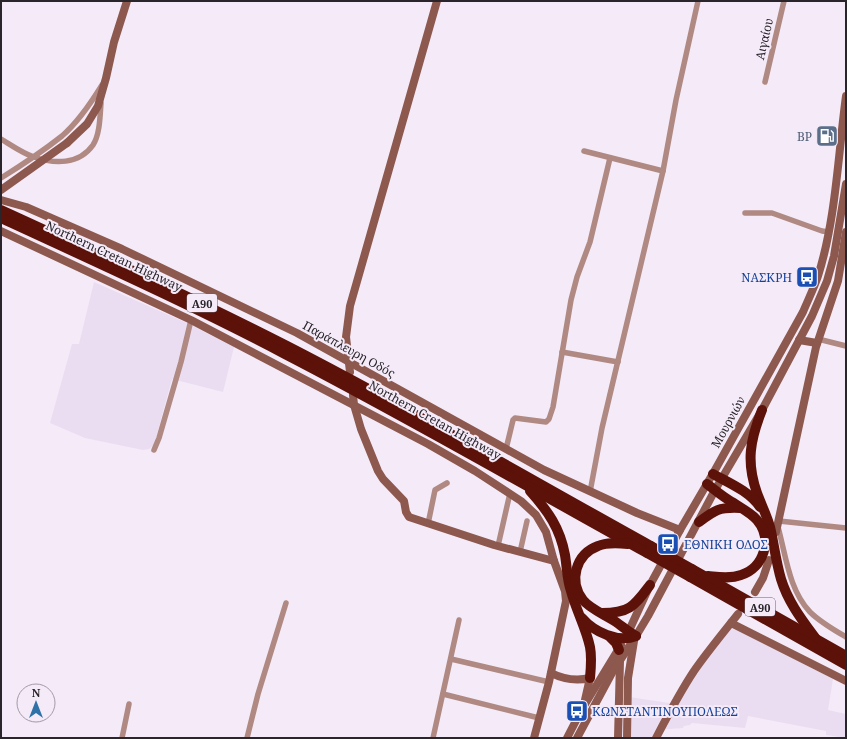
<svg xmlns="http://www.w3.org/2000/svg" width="847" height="739" viewBox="0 0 847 739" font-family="'Noto Serif',serif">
<rect width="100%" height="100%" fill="#f4eaf8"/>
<g fill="#ebddf1">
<polygon points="94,282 187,323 234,347 223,392 172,379 154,445 149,449 143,450 85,438 50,423 72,344 79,344"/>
<polygon points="732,627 833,679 828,710 846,714 846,738 826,735 826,731 748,716 745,728 692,723 690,725 684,726 683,728 657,730 652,738 628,738 629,697 676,704 701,664"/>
</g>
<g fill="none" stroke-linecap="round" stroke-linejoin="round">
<g stroke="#af8982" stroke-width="5.5">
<polyline points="765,82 784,1"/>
<path d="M1,139C11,145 22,153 34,157C54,164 79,165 93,145C100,134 100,116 101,103"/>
<polyline points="584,151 663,171"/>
<path d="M1,178C22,165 43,151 62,136C78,122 91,103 102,85"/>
<polyline points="745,213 772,213 822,231 829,232"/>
<polyline points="818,339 846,346"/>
<polyline points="562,352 618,362"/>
<polyline points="506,449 513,420 515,418 546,422 549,419 553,407 571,300 577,277 590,242 610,158"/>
<polyline points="154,450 159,438 181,362 191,320"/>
<polyline points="590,492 602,428 663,171 676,100 698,1"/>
<polyline points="779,521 846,528"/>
<polyline points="428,524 435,490 447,483"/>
<path d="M778,527C786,556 789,590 810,612C820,622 834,630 846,637"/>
<polyline points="498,546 510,493"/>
<polyline points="520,552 527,521"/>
<polyline points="451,659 549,682"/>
<polyline points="443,694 539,718"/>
<polyline points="122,738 129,704"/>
<polyline points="247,738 258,694 286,603"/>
<polyline points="433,738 459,620"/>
</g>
<g stroke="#8d584e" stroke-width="8">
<polyline points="67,143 87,124 98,106 106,78 114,42 127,1"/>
<polyline points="1,200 26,207 122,249 297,333 544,470 637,513 680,530"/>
<polyline points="1,231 191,320 428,444 475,471 521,501 536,515 546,532 554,561 565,591 566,601 549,682 534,738"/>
<polyline points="799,340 817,343"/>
<polyline points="350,372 346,337 350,306 437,1"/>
<polyline points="353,395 354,405 361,429 378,471 383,479 404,501 406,512 409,517 494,545 554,561"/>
<polyline points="776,532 816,347 838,281 846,232"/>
<polyline points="755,592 763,578 769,560"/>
<polyline points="731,623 846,681"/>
<path d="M627,635L650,585L680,530L715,470L803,312C808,300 814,288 818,276C836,219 838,155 846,96"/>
<path d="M551,673C563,679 577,681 590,678L585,700"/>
<polyline points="567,738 582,709 621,645"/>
<polyline points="577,738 613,671 636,636 648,616 715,490 762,410 812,316 827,281 834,256 846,184"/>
<polyline points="618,738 620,661"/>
<polyline points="627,738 628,678 634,641"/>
<path d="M656,738C668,715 680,692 694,671C708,651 723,633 738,614"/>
</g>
<g stroke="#5c1209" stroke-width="10">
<path d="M1,210C97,254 193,298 287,346C410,409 530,479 651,546"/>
<path d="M1,218C96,262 192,305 285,354C407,417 526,486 647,553"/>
<path d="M762,410C750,440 746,462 757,493C761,504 767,516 770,527C774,544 776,562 781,579C788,602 802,620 816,639"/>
<path d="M713,474C729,483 749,491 760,507"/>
<path d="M707,484C715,490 723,497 732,502C741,508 750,512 757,520C773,539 764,568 741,575C730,579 719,577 708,576"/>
<path d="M530,491C548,511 560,528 565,555C567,567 567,580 571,591C576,610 586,628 590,647C592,657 591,667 590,678"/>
<path d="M699,522C715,510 719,507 740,508"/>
<path d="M628,544C618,543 607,542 598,546C576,554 568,581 583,600C590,609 606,615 616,622C623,627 629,632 636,636"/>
<polyline points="692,569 846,656"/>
<polyline points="690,577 846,665"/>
<path d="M602,613C630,613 634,606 650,585"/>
<path d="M582,618C594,632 618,643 636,636"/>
<polyline points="609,636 616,643 619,650"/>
</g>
<polyline stroke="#8d584e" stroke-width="8" points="1,190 67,143"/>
<g stroke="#5c1209" stroke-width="10">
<polyline points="651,546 692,569"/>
<polyline points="647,553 690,577"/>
</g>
</g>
<defs>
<g id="fuel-square" transform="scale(1.15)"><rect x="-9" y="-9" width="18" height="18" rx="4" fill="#5c6f8a" stroke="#f4eaf8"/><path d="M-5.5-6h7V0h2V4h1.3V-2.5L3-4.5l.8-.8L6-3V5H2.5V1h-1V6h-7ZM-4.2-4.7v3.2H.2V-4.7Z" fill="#fff"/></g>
<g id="bus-square" transform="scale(1.15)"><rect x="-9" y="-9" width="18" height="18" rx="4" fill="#1a4fb4" stroke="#f4eaf8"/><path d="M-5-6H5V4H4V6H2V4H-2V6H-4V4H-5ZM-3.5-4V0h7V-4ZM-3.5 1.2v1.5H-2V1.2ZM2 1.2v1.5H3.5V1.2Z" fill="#fff"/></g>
</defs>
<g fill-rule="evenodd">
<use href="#fuel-square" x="827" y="136"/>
<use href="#bus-square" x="807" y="277"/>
<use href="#bus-square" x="668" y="544"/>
<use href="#bus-square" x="577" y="711"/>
</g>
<g text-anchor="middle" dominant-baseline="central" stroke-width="4" stroke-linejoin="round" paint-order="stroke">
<g fill="#f4eaf8" stroke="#666068" stroke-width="1">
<rect x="187" y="294" width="30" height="18" rx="3"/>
<rect x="745" y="598" width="30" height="18" rx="3"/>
</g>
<g font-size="11" font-weight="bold" fill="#29252a">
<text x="202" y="303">Α90</text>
<text x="760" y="607">Α90</text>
</g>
<g font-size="12" fill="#29252a" stroke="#f4eaf8">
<text transform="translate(764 39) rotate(-77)">Αιγαίου</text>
<text transform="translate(114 256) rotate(25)">Northern Cretan Highway</text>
<text transform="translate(349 349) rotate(29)">Παράπλευρη Οδός</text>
<text transform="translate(435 420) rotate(29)">Northern Cretan Highway</text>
<text transform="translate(728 422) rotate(-61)">Μουρνιών</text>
</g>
<g font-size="12" fill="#4e5e75" stroke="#f4eaf8" text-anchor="end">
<text x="812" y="136">BP</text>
</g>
<g font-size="12" fill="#164399" stroke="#f4eaf8" text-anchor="start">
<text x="792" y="277" text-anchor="end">ΝΑΣΚΡΗ</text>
<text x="684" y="544">ΕΘΝΙΚΗ ΟΔΟΣ</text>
<text x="592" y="711">ΚΩΝΣΤΑΝΤΙΝΟΥΠΟΛΕΩΣ</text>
</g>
</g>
<rect width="847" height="739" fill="none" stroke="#29252a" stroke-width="4"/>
<g transform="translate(36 703)"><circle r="19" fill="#f4eaf8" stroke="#a39ba6"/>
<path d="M0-3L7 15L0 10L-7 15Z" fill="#2e72a8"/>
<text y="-6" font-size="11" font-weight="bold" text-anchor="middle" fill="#29252a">N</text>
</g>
</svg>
